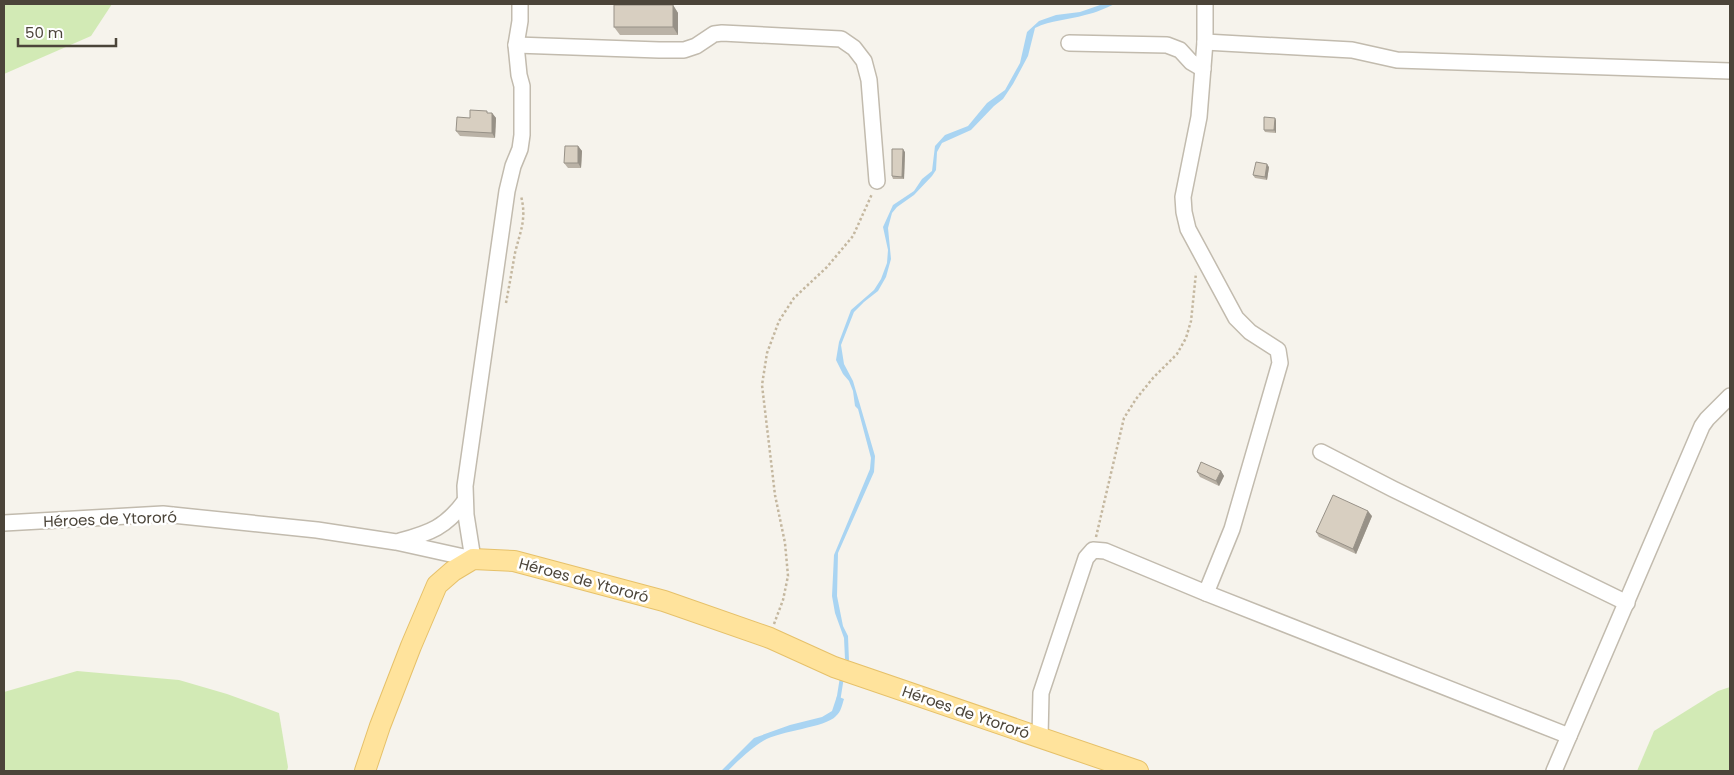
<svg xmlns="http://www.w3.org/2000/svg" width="1734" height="775" viewBox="0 0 1734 775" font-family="Poppins,sans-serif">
<rect width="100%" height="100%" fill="#f6f3ec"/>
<g fill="#d2eab5">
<polygon points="4,4 112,4 91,36 4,74"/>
<polygon points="77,671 179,680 227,694 279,713 288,767 287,771 4,771 4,692"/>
<polygon points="1730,687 1730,771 1637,771 1654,731 1718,691"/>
</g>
<g fill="#a9d4f2">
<path d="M1103,4H1115C1105,8 1096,13 1085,15C1068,20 1051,20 1035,28L1028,56L1013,84L1003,99L994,106L971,130L942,143L937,152L936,170L932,176L914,195L897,207L892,213L888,228L891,259L886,277L878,291L864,302L854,312L841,345L844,364L853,381L875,456L874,472L838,553L837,596L843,626L848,636L849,661L845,659L844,638L835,613L832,596L834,555L870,469L871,458L858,409L855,406L853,391L849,381L843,374L836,360L839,342L851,310L874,290L881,279L887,263L888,250L883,227L893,205L914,191L922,179L932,171L935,146L945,135L968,126L987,103L1005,90L1020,63L1027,32L1039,21L1056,15L1080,12Z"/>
<path d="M837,696L844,699C842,705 841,712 836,716C825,728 781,730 763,741C754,746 735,763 728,771H721L754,738L790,725L822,717L832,711Z"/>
</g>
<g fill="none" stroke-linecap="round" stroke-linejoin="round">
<polyline stroke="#a9d4f2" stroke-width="4" points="838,702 842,677"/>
<g stroke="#c2bbae" stroke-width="18">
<g id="minor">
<polyline points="1205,4 1205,42 1199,117 1183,197 1184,212 1188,229 1236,318 1250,332 1278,350 1280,363 1232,529 1206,593"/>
<polyline points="1205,42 1352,50 1397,60 1730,71"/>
<polyline points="1069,43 1167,45 1180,50 1191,62 1203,69"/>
<polyline points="516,45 659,50 684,50 696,46 714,34 722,33 841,39 854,48 864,61 869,80 877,181"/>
<polyline points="1321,452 1393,489 1627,603"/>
<polyline points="4,523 163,514 317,530 396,542 473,559 466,515 465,486 507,191 513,166 520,149 522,135 522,86 519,75 516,45 520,21 520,4"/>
<path d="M400,541C430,533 446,527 465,501"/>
<polyline points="1040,737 1041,693 1086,558 1093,550 1105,551 1206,593 1569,736"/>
<polyline points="1554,771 1702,426 1707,419 1730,396"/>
</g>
</g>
<g stroke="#e6c16a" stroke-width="22">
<polyline id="major" points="365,771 380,726 411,646 437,585 453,571 473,559 514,561 664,601 770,638 834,667 1138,771"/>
</g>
<g stroke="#c4b79f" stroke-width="2.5" stroke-dasharray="2.5 2.5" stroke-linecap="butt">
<path d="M506,303C509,287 512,270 515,253C520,232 527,219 521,196"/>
<polyline points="1096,537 1124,418 1136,399 1153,378 1177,354 1186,338 1191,321 1196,273"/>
<polyline points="774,624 783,600 788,576 785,543 775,495 762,385 767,353 779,321 794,298 827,267 853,236 872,194"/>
</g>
<use href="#minor" stroke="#fff" stroke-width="15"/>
<use href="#major" stroke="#ffe39c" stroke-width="20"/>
</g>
<g fill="#bab2a6">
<polygon points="673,5 678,13 678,35 620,35 614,27"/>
<polygon points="489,113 492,113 496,118 495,138 460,136 456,131 470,118"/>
<polygon points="1276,120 1276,133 1265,132 1264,130"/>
<polygon points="578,146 582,151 581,168 568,168 564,163"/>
<polygon points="905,152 904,179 893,179 892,176"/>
<polygon points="1269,167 1267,180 1255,178 1253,175"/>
<polygon points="1221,471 1224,476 1219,486 1200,477 1197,472"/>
<polygon points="1372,516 1356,554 1319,537 1316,532"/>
</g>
<g fill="#979187">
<polygon points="673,5 678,13 678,35 673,27"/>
<polygon points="492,113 496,118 495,138 492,133"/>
<polygon points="1275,118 1276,120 1276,133 1274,130"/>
<polygon points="578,146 582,151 581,168 578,163"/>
<polygon points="903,149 905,152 904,179 902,177"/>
<polygon points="1267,164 1269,167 1267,180 1265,177"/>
<polygon points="1221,471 1224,476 1219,486 1216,481"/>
<polygon points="1368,511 1372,516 1356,554 1353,549"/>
</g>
<g fill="#d8cfc1" stroke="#979187">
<rect x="614" y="5" width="59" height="22"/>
<polygon points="470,110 487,111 487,113 492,113 492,133 456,131 457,117 470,118"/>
<polygon points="1264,117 1275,118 1274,130 1264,130"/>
<polygon points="565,146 578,146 578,163 564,163"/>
<polygon points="892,149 903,149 902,177 892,176"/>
<polygon points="1256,162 1267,164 1265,177 1253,175"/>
<polygon points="1201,462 1221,471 1216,481 1197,472"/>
<polygon points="1333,495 1368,511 1353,549 1316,532"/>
</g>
<g text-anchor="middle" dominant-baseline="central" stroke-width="5" stroke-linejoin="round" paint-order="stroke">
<g font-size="15" fill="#4b4439" stroke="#fff">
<text transform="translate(110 519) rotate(-2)">Héroes de Ytororó</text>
<text transform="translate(584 580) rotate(15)">Héroes de Ytororó</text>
<text transform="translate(966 712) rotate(19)">Héroes de Ytororó</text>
</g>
</g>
<rect width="1734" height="775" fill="none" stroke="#4b4439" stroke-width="10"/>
<path d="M18 38v8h98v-8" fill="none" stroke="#4b4439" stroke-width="2.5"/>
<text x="25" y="38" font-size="15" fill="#4b4439" stroke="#ffffff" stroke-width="4" paint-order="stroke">50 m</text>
</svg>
